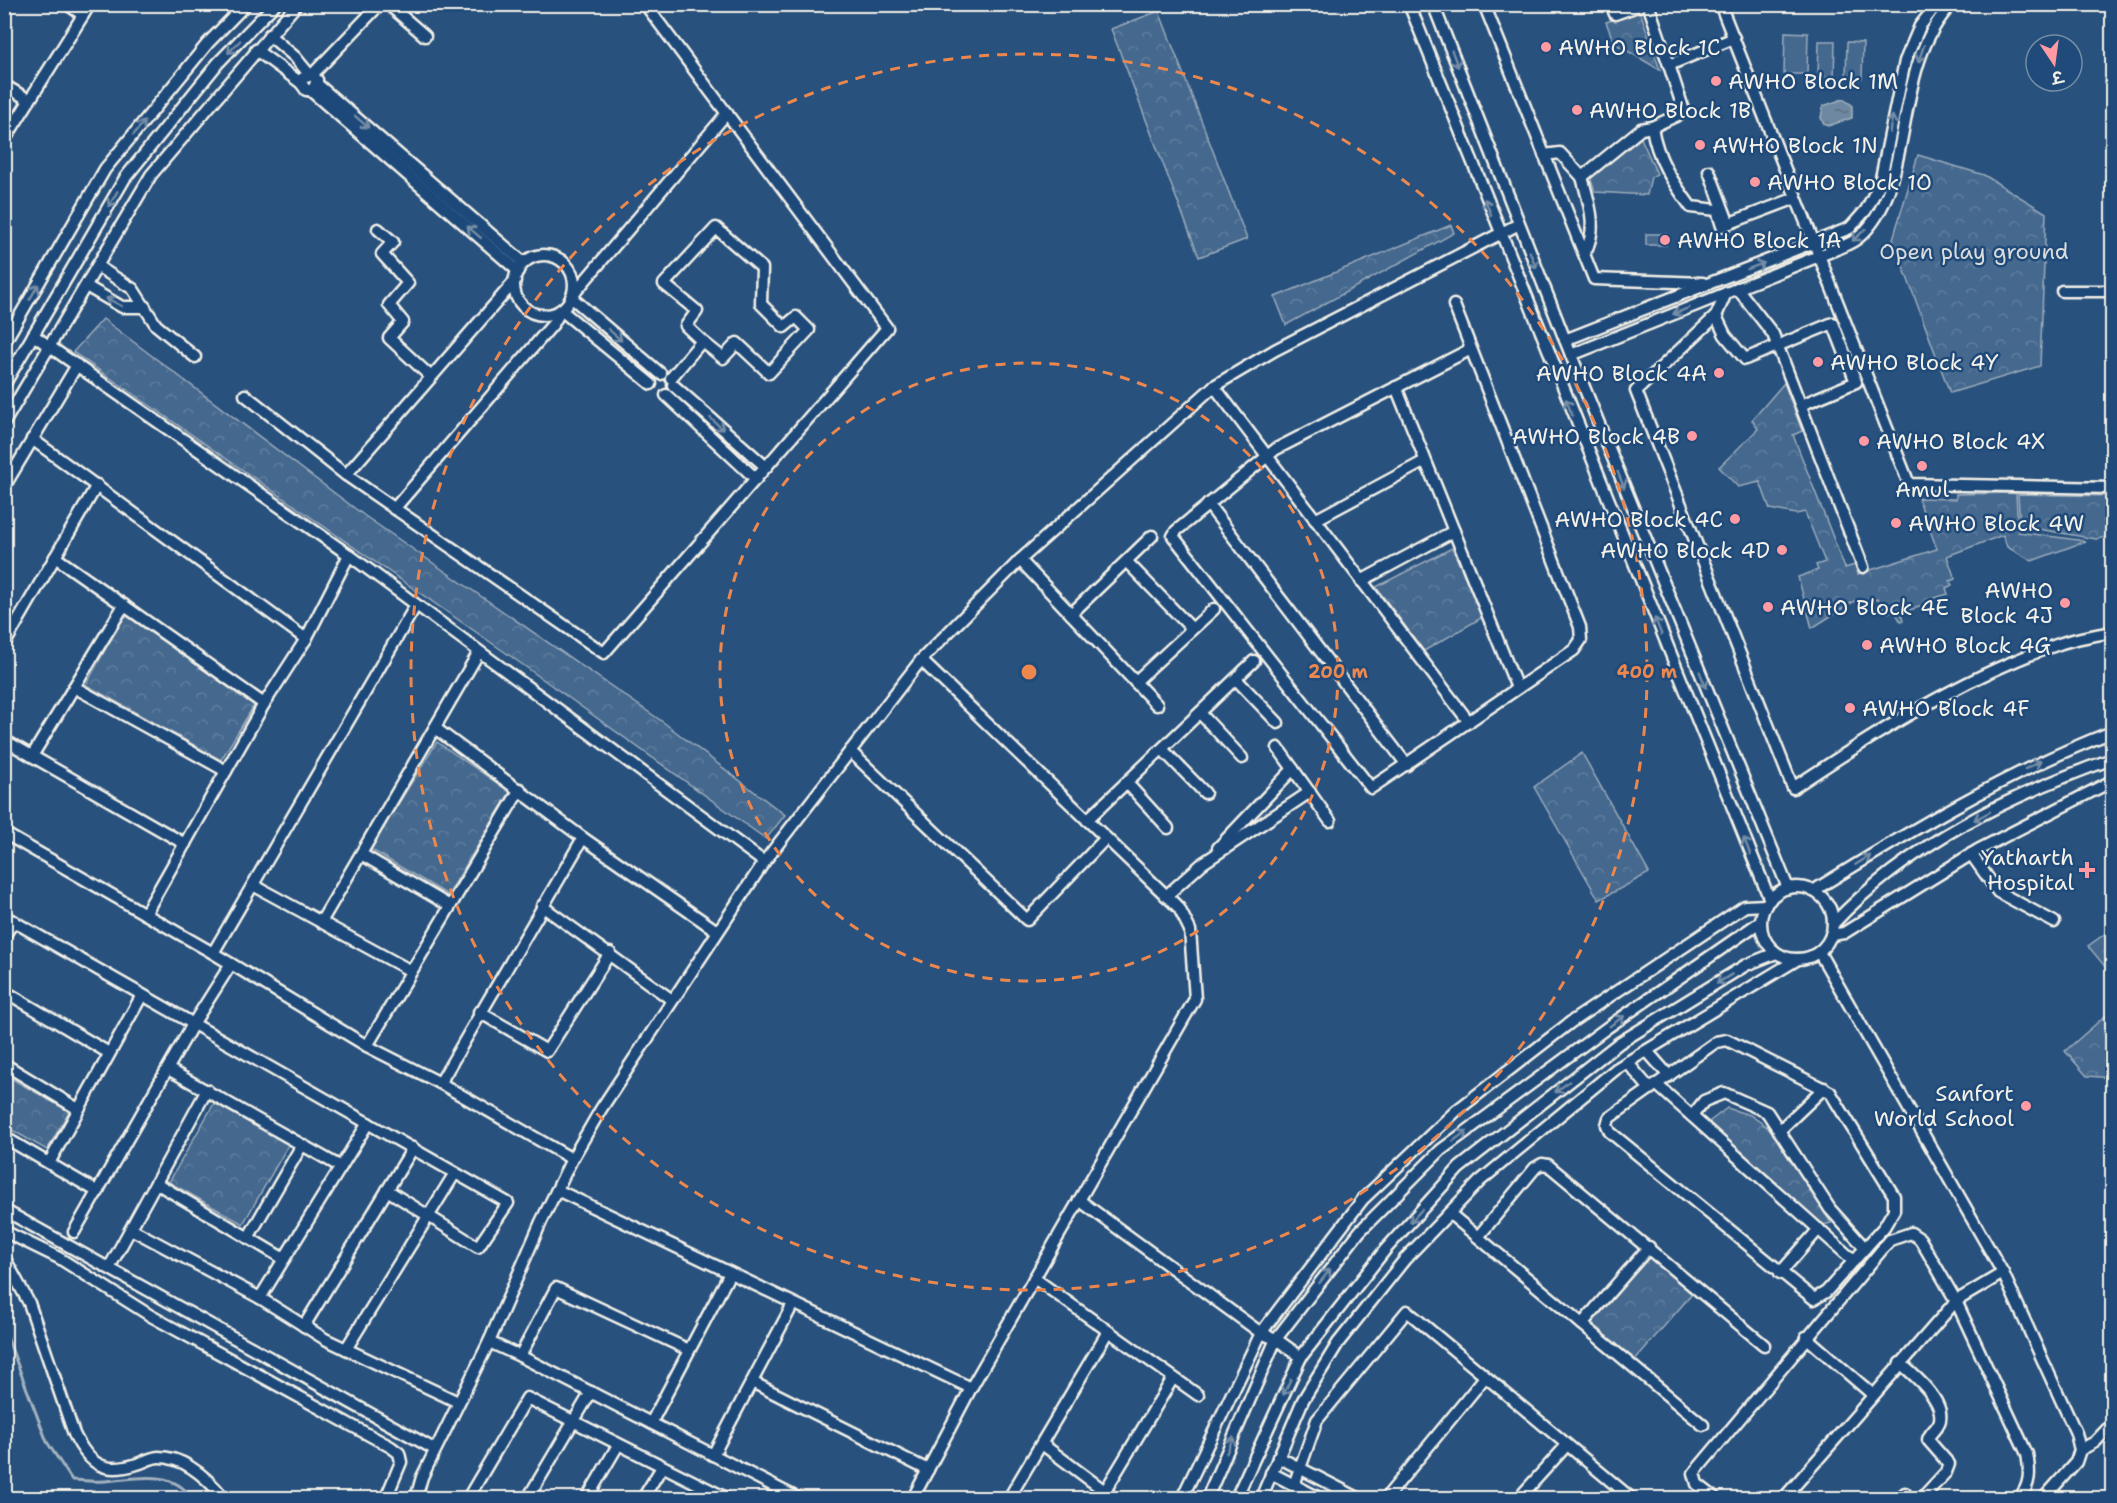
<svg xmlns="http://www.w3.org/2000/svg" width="2117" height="1503" viewBox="0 0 2117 1503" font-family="'Shantell Sans','Playpen Sans Deva',sans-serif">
<defs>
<pattern id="park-crowns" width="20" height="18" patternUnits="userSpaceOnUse" patternTransform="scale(1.5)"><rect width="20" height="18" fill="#45688e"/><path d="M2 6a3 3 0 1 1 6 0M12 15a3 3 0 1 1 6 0" fill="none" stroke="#607e9e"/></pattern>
<pattern id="water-ripples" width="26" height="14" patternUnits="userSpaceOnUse" patternTransform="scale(1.5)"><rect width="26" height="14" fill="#6e88a2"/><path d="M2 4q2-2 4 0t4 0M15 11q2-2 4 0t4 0" fill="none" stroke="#5f6e7d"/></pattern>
</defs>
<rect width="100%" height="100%" fill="#28517e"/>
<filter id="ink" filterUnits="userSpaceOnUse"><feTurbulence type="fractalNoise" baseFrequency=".0167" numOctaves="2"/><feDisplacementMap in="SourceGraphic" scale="12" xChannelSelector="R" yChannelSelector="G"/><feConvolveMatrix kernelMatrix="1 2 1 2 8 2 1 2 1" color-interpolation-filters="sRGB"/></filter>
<g filter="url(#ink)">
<g fill="url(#park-crowns)" stroke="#9cacbb" stroke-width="1.5">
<polygon points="1159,11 1247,239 1199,257 1111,29"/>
<polygon points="1640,11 1660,70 1614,43 1606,22"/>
<polygon points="1641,138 1657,174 1651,177 1647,195 1595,192 1590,177"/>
<polygon points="1918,155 1984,175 2046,213 2040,366 1950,393 1893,239"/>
<polygon points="1451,225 1454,233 1286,325 1275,297"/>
<polygon points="103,319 365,516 663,722 785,815 766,839 509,655 73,352"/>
<polygon points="1784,383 1802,431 1793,435 1845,568 1855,565 1858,574 1937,549 1918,498 1956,499 1956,494 2016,493 2018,532 2086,541 2032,561 2007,547 2003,535 1947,556 1955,579 1950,581 1952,585 1946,588 1948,594 1927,600 1928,604 1901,613 1903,621 1901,622 1894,610 1887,613 1878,599 1860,605 1856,600 1812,628 1798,577 1818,570 1816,565 1825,562 1805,512 1796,514 1770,509 1760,482 1738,487 1719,467 1758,429 1752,420"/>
<polygon points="2018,494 2112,496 2112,536 2096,539 2020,526"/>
<polygon points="1452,548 1483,617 1424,651 1376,587"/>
<polygon points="125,613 255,704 221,760 86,685"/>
<polygon points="437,742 510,792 448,895 370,849"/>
<polygon points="1582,753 1649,873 1599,900 1534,787"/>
<polygon points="2112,929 2112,975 2088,946"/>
<polygon points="2112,1010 2112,1078 2087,1076 2065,1051"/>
<polygon points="5,1075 69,1111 47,1150 5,1126"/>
<polygon points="216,1100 290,1142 243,1224 169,1182"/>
<polygon points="1727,1108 1750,1115 1773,1131 1831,1223 1820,1226 1711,1130 1710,1121"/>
<polygon points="1650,1257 1692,1294 1634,1361 1591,1322"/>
</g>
<g fill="#45688e" stroke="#9cacbb" stroke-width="1.5">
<polygon points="1785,32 1808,33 1807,74 1784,74"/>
<polygon points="1819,41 1835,41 1834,77 1818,76"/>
<polygon points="1847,42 1863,43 1862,78 1846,77"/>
<rect x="1646" y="234" width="20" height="11"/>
</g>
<polygon fill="url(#water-ripples)" stroke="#a4b2be" stroke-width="1.5" points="1843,99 1852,105 1852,118 1828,126 1824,124 1821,118 1823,106"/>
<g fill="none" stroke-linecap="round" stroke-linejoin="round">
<path stroke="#a4b2be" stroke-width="3" d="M4,1329L47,1442L72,1480C83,1480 94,1482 105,1481C137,1479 170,1468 192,1498"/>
<g stroke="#f4f1e8" stroke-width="15">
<g id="minor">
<polyline points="67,4 83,15"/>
<polyline points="388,4 425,36"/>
<polyline points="1409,4 1770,900"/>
<polyline points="1433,4 1571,355 1788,888"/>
<polyline points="1484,4 1594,279 1703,283"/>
<polyline points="1611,4 1615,14 1643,4"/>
<polyline points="1648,4 1669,65"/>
<polyline points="1720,4 1909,484 2112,488"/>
<polyline points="269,35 295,57 309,74"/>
<path d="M1734,38L1669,65L1683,108L1680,114L1652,127C1657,159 1672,181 1691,207L1717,210L1722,226L1796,198"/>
<polyline points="256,50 301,83"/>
<polyline points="312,75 317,80 313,90 306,90 301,83 303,78 312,75 380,4"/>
<polyline points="317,84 524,263"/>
<polyline points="4,85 29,100"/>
<polyline points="310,90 518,271"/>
<polyline points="4,141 90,4"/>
<polyline points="1544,155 1560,153 1582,177 1641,129 1652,127"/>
<polyline points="1709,171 1727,219"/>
<path d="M1582,177C1589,203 1599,229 1584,254"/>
<polyline points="378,229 393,242 382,254 408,283 389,305 403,322 389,338 431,377"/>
<circle cx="544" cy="285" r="30"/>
<polyline points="97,266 133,289 156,325 195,357"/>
<polyline points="86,286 122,307 145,307"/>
<polyline points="1737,288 1773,334 1863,567"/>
<polyline points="2062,291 2112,291"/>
<path d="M1726,293L1716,316L1636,391L1793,788C1877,732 1963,677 2059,644C2076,638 2095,635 2112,632"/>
<polyline points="1454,305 1580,627 1581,640 1574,650 1371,788 1173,536 1176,531 1276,449 1471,349"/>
<polyline points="1716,316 1725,335 1745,359 1833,323 1856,382 1801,405"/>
<polyline points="33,335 349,555 764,862"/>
<polyline points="1565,340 1850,228 1866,210 1880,183 1905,61 1920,26 1937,4"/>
<polyline points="4,343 105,169 208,43 246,4"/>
<path d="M1571,355L1839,248C1846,245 1854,242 1859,237C1918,186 1889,68 1952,4"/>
<polyline points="661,374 571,297 727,113"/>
<polyline points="671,378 702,341 723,358 737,343 769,373 809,330 796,317 784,327 761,304 762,268 716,228 664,284 697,311 686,326 702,341"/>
<polyline points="4,385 125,178 218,63 275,4"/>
<polyline points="673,385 766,467"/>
<polyline points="1214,386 1469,722"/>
<polyline points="1396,387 1517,688"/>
<polyline points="245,395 346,475 604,653 887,328 645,4"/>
<polyline points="666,395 756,479"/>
<polyline points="4,423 151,175 297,4"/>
<polyline points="32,439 306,639"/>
<polyline points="346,475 515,281"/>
<polyline points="4,487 77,365"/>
<polyline points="1208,504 1407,765"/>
<polyline points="394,509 553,324 561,310 651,384"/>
<polyline points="1315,520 1425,461"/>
<polyline points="55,557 264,704"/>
<polyline points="1020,560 1157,705"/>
<polyline points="1127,562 1192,629"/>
<polyline points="1361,581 1454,531"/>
<polyline points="1071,614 1152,536"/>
<polyline points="4,645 97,485"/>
<polyline points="1236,679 1278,723"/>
<polyline points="1135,682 1214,609"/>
<polyline points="74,687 226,771"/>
<polyline points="1200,713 1242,758"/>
<polyline points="435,728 583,838 717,931"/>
<polyline points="4,740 185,844"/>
<polyline points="1278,748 1330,821"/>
<polyline points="1162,749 1205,793"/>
<polyline points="850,751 1027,920 1106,838"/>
<polyline points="32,756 124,605"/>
<polyline points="1127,783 1168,828"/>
<polyline points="1087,820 1254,661"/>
<polyline points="4,833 213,953 367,1046 440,1083 572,1159"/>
<polyline points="1218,848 1293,769"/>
<polyline points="361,854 450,906"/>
<polyline points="1971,854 1998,892 2054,922"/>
<polyline points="253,885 411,971"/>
<circle cx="1797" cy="923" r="36"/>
<path d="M1813,891C1910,831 2006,773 2112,732"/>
<polyline points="1166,896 1203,863 1310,792"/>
<polyline points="542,906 672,1000"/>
<polyline points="145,914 264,704 306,639 349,555"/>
<polyline points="4,916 508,1203 478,1247 387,1190"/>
<polyline points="321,922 479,652"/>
<path d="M1833,924C1908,844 2011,795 2112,759"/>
<polyline points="1831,935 1844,933 1978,850 2112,781"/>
<polyline points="4,936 14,921"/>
<polyline points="1819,952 2003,1273 2076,1433 2080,1450 2076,1462 2044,1498"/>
<polyline points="213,953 416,605"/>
<polyline points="4,991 109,1053"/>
<polyline points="479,1012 547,1051 610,953"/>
<polygon points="1727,1040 1830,1092 1894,1196 1894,1210 1884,1227 1826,1292 1814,1299 1610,1132 1607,1125 1609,1118 1716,1042"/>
<polyline points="367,1046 520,789"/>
<polyline points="1647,1051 1669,1076"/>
<polyline points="1627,1062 1650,1089"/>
<polyline points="4,1064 78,1109"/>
<polyline points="168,1069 341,1167"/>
<polyline points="440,1083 583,838"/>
<polyline points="1656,1084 1854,1261"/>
<polyline points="1692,1116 1704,1101 1724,1093 1767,1112 1830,1209 1865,1248"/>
<polyline points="1779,1131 1824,1088"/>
<polyline points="4,1137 98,1192"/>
<polyline points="49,1163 142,995"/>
<polyline points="156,1183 284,1259"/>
<polyline points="557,1190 971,1388"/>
<polyline points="1079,1200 1261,1333 1276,1339 1301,1357"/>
<polyline points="4,1210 434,1449"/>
<polyline points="1449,1213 1703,1425"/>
<polyline points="131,1229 260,1298 325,1339 458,1402"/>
<polyline points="4,1231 59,1258 151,1316 391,1447 399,1453 401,1462 386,1498"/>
<polyline points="74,1232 193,1024 231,964"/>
<polyline points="1478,1237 1535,1168 1542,1164 1548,1165 1764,1345"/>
<polyline points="248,1238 302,1145"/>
<path d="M4,1257L29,1303L74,1434C89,1464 104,1475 137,1464C144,1462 152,1457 159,1457C185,1457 209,1480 224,1498"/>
<polyline points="109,1268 207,1090"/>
<polyline points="1780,1273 1819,1229"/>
<polyline points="1034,1278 1198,1395"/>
<polyline points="260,1298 368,1123"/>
<polyline points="1582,1324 1649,1247"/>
<polyline points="304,1326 413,1148"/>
<polyline points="1806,1337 1872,1394"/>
<polyline points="489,1342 520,1356 797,1498"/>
<polyline points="346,1349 455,1173"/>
<polyline points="520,1356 556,1288 689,1350"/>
<path d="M1900,1363C1914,1375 1944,1400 1940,1420C1938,1429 1929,1432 1928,1440L1949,1464L1946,1472L1922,1498"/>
<polyline points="752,1382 928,1470"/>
<polyline points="651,1423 730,1273"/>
<polyline points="1042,1444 1114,1498"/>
<polyline points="2080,1450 2095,1442 2112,1424"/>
<polyline points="713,1455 793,1304"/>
<polyline points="1278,1457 1358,1498"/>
<polyline points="1271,1473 1319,1498"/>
<polyline points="1294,1485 1317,1420 1407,1311 1631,1498"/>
<polyline points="1105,1491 1173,1378"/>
<polyline points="416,1498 422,1477 489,1342 541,1222 572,1159 601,1109 764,862 921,660 1020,560 1214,386 1275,350 1519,224"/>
<polyline points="468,1498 527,1398 726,1498"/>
<polyline points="528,1498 591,1392"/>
<polyline points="587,1498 618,1445"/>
<polyline points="643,1498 662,1467"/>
<polyline points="913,1498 971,1388 1195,999 1190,930 1179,908 921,660"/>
<polyline points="1009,1498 1107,1333"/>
<polyline points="1182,1498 1261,1333 1363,1199 1456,1111 1571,1022 1745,906 1766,905"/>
<polyline points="1207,1498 1276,1339 1360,1231 1441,1150 1608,1027 1760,922"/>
<polyline points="1236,1498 1301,1357 1385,1250 1459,1168 1619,1043 1746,965 1776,953"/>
<polyline points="1261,1498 1303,1400 1338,1343 1405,1259 1480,1181 1616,1069 1798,959"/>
<polyline points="1386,1498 1485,1377"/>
<polyline points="1519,1498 1567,1445"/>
<path d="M1715,1498L1697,1484L1694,1473L1890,1240L1911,1233L1920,1239L1956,1301L2027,1454C2030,1471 2031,1485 2019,1498"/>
<polyline points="1784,1498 1956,1301 2003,1273"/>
<polyline points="1900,1498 1905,1493"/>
</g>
</g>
<use href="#minor" stroke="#1f4a7a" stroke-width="10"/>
</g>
<defs><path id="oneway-shaft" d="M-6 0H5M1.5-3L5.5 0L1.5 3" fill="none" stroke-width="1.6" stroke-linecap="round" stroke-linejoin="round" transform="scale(1.5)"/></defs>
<g stroke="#748da6">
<use href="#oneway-shaft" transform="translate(234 47) rotate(134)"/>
<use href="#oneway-shaft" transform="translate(1921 54) rotate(109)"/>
<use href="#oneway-shaft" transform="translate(1455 59) rotate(69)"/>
<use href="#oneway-shaft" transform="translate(362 122) rotate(41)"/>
<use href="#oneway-shaft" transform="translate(1891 124) rotate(-80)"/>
<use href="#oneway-shaft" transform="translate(139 128) rotate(-51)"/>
<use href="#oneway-shaft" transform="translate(113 199) rotate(120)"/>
<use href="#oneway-shaft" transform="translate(1488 207) rotate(-112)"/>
<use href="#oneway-shaft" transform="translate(474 232) rotate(-139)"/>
<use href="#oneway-shaft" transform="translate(1859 235) rotate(138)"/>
<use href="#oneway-shaft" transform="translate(1533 260) rotate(69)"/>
<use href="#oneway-shaft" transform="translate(1756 266) rotate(-21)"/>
<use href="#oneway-shaft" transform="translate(34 292) rotate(-60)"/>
<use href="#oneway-shaft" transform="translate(114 302) rotate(-152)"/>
<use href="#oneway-shaft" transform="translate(1681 311) rotate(158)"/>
<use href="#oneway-shaft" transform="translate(615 335) rotate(41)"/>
<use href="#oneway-shaft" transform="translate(1569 407) rotate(-112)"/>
<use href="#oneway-shaft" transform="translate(717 424) rotate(42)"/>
<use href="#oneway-shaft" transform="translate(1621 480) rotate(68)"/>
<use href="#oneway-shaft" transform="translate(1658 626) rotate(-112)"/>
<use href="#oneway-shaft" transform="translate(1703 680) rotate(68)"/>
<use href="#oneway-shaft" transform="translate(2033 765) rotate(-27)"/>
<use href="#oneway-shaft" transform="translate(1982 816) rotate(152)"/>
<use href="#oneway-shaft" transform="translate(1747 846) rotate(-112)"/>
<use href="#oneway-shaft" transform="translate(1863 860) rotate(-32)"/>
<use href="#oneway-shaft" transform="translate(1724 979) rotate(149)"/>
<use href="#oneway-shaft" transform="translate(1617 1021) rotate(-35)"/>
<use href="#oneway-shaft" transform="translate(1562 1087) rotate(142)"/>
<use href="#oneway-shaft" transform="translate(1460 1136) rotate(-37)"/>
<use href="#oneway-shaft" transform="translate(1416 1216) rotate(132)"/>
<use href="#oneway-shaft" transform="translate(1325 1276) rotate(-52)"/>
<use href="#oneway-shaft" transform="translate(1287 1387) rotate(115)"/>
<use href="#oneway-shaft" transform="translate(1230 1445) rotate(-67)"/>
</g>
</g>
<g fill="none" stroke="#ec874e" stroke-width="3" stroke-dasharray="10 8">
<circle cx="1029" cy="672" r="309"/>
<circle cx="1029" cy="672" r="618"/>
</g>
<g fill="#ff9aa2" stroke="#1f4a7a" stroke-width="2">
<circle cx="1546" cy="47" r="6"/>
<circle cx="1716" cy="81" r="6"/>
<circle cx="1577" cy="110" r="6"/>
<circle cx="1700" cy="145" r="6"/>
<circle cx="1755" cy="182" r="6"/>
<circle cx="1665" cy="240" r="6"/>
<circle cx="1818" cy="362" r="6"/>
<circle cx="1719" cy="373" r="6"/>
<circle cx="1692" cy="436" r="6"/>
<circle cx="1864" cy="441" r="6"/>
<circle cx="1922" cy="466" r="6"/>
<circle cx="1735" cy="519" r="6"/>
<circle cx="1896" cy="523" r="6"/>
<circle cx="1782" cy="550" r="6"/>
<circle cx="2065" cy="603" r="6"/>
<circle cx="1768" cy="607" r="6"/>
<circle cx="1867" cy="645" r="6"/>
<circle cx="1850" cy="708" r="6"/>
<path d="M2084 861h6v6h6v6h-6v6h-6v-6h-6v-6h6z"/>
<circle cx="2026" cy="1106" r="6"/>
</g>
<g text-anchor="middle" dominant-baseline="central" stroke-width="5" stroke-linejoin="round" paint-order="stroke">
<g font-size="22" fill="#f4f1e8" stroke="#1f4a7a" text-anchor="start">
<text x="1558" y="47">AWHO Block 1C</text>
<text x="1728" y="81">AWHO Block 1M</text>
<text x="1589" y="110">AWHO Block 1B</text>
<text x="1712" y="145">AWHO Block 1N</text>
<text x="1767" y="182">AWHO Block 1O</text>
<text x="1677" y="240">AWHO Block 1A</text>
<text x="1830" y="362">AWHO Block 4Y</text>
<text x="1707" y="373" text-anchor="end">AWHO Block 4A</text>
<text x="1680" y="436" text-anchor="end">AWHO Block 4B</text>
<text x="1876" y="441">AWHO Block 4X</text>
<text x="1922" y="489" text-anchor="middle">Amul</text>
<text x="1723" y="519" text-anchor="end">AWHO Block 4C</text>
<text x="1908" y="523">AWHO Block 4W</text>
<text x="1770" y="550" text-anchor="end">AWHO Block 4D</text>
<text x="2053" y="590" text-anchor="end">AWHO<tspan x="2053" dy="25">Block 4J</tspan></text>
<text x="1780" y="607">AWHO Block 4E</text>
<text x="1879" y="645">AWHO Block 4G</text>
<text x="1862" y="708">AWHO Block 4F</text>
<text x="2074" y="857" text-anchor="end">Yatharth<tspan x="2074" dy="25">Hospital</tspan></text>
<text x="2014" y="1093" text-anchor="end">Sanfort<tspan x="2014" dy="25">World School</tspan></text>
</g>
<g font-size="22" fill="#dadcda" stroke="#1f4a7a">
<text x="1974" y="251">Open play ground</text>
</g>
</g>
<circle cx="1029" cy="672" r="9" fill="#ec874e" stroke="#1f4a7a" stroke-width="3"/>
<g font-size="18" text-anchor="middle" font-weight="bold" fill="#ec874e" stroke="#1f4a7a" stroke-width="5" stroke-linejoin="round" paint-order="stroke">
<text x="1338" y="678">200 m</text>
<text x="1647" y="678">400 m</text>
</g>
<rect width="2117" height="1503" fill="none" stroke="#1f4a7a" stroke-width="24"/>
<rect x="12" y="12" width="2093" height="1479" fill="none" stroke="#f4f1e8" stroke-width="2" filter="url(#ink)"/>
<g transform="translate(2054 63) rotate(167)"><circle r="28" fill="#1f4a7a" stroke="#748da6" stroke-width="1.5"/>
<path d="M0-4.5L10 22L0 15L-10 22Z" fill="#ff9aa2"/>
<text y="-9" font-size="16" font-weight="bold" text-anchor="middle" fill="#f4f1e8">उ</text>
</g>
</svg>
